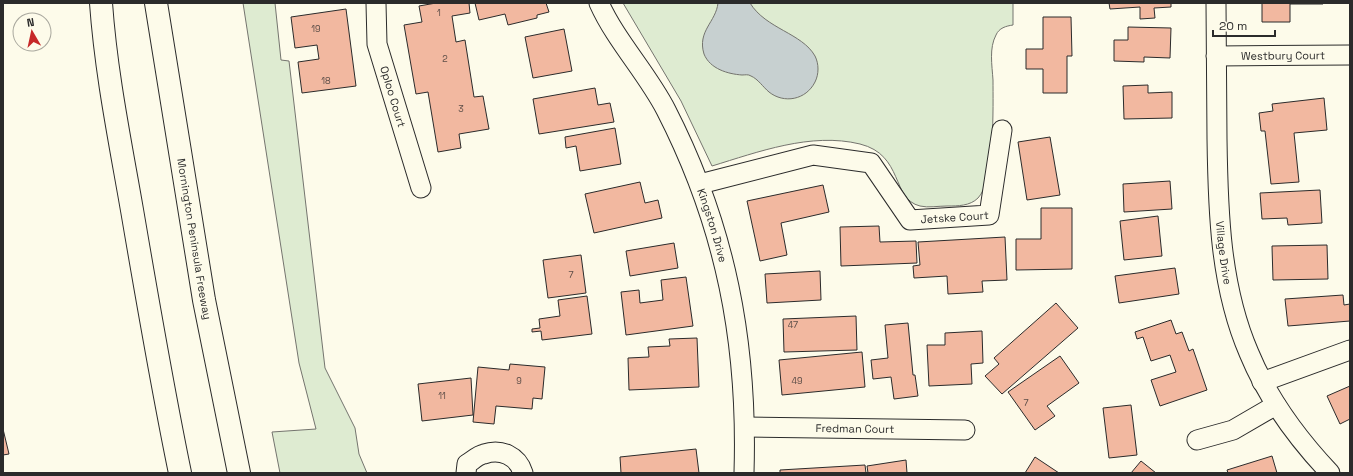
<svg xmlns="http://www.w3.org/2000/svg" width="1353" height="476" viewBox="0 0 1353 476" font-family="'Space Grotesk',sans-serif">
<rect width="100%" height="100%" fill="#fdfbea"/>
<g fill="#deebd1" stroke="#74746e">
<polygon points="243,3 275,3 281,60 289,61 325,368 355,428 359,454 367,473 280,473 272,432 316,429 299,363"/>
<path d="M623,3H1013V25C1006,26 999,28 996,35C989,48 992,65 993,80C993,105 995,181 978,198C970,206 958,206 947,206C938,206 928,208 920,206C891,199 904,155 860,144C811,132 758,152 712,166L681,101Z"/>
</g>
<path fill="#c7d0d0" stroke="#74746e" d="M718,3H750C766,29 802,33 815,56C819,64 819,74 815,82C806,100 784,104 769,92C763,87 758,79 751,76C748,74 745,75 742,75C728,74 710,69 704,54C697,31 716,22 718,3Z"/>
<g fill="#f2b8a0" stroke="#2b2b2b">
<polygon points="436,3 469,3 470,13 452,16 456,42 465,40 474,97 483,96 489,129 459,134 461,148 438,152 428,92 416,94 404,25 422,22 419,6"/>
<polygon points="475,3 546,3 549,12 537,15 537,18 508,25 505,14 479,20"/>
<polygon points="1109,3 1171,3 1171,7 1154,8 1155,18 1140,19 1140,7 1110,9"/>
<polygon points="1262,3 1323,3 1323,4 1290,4 1290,22 1262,22"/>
<polygon points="346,9 356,86 302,93 298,62 319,59 317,45 295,48 291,17"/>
<polygon points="1043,17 1071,17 1072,56 1067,56 1067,93 1043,93 1043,69 1026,69 1026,49 1043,49"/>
<polygon points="1128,27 1171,28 1170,58 1144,57 1144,62 1114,61 1114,40 1128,40"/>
<polygon points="564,29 572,71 533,78 525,37"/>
<polygon points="1148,85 1148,93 1172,92 1172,118 1124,119 1123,86"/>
<polygon points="595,88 598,105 610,103 614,122 539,134 533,99"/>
<polygon points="1324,98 1327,130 1294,133 1299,182 1271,184 1265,131 1261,131 1259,113 1273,111 1272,104"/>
<polygon points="615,128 621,164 580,171 576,146 566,148 565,137"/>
<polygon points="1050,137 1060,195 1027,200 1018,142"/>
<polygon points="1170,181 1172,209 1124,212 1123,184"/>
<polygon points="640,182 645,203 658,200 662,218 594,233 585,194"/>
<polygon points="823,185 829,212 781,223 787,255 760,261 747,201"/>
<polygon points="1320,190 1322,223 1288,225 1287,218 1262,219 1260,193"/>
<polygon points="1041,208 1072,208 1072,269 1016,270 1016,239 1041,239"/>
<polygon points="1158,216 1162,256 1124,260 1120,221"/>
<polygon points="879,226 880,242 916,241 917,263 841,266 840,227"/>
<polygon points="1005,237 1007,280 982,281 983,292 948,294 947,276 914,278 913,266 920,265 918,242"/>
<polygon points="674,243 678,268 630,276 626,251"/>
<polygon points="1327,245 1328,279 1273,280 1272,246"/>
<polygon points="581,255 586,293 548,298 543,260"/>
<polygon points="1175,268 1179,294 1119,303 1115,276"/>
<polygon points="820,271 821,300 767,303 765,274"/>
<polygon points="686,277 693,326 626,335 621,292 639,290 640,303 663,300 661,280"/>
<polygon points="1343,295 1344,305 1350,304 1350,321 1288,326 1285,299"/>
<polygon points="587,296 592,334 542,340 541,331 532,332 532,329 540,328 539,319 560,316 558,300"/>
<polygon points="1056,303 1078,328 1002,394 985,376 999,364 994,358"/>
<polygon points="856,316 857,350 784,352 783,319"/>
<polygon points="1171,320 1176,334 1182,332 1189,351 1193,349 1207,390 1160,406 1151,380 1176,372 1170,355 1151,361 1143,337 1137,339 1135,332"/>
<polygon points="908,323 913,375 915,375 918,396 894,399 891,377 873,379 871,360 888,358 885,325"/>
<polygon points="982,331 983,363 971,364 972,384 929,386 927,345 945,345 945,333"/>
<polygon points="697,338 699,387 629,390 628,358 649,357 648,347 670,346 669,339"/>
<polygon points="862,352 865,387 782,395 779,360"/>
<polygon points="1060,356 1079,383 1047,406 1055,416 1035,430 1008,392"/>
<polygon points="510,364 545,367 542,399 533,398 532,409 496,406 494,424 473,422 478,367 509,370"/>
<polygon points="471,378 473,415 422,421 418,384"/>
<polygon points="1350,386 1350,419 1340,424 1327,396"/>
<polygon points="1131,405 1137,455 1109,458 1103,408"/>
<polygon points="3,429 9,454 3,455"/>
<polygon points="696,449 699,473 621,473 620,457"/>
<polygon points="1272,456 1277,473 1228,473 1227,470"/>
<polygon points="1035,457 1059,473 1025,473"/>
<polygon points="906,460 907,473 868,473 867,466"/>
<polygon points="1141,461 1156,473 1131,473"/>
<polygon points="865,465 866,473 780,473 780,470"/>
</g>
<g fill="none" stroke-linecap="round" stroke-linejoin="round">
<g stroke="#2b2b2b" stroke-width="21">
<g id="minor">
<path id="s1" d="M376,3L377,44L421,188"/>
<path id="s2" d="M599,3C616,41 647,73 666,110C726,227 748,343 744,473"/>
<path id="s3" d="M1216,3C1216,48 1217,94 1217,139C1218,211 1220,286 1249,353C1268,399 1296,437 1330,473"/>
<path id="s4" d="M1216,56L1350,55"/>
<path id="s5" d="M700,184L813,155L871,163L910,220L989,215L1002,130"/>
<polyline points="1262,382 1350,350"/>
<path id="s6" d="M745,427L965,430"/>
<polyline points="1197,440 1233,430 1276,405"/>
<path d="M466,473L467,464C472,461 478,455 484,454C501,448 518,456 523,473"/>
</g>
</g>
<g stroke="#2b2b2b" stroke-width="24">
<g id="motorway">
<path d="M101,3C106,73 120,141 132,210C147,298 162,386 180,473"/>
<path id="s7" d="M156,3L204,300L239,473"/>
</g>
</g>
<use href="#minor" stroke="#fdfbea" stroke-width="19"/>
<use href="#motorway" stroke="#fdfbea" stroke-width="22"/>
</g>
<g text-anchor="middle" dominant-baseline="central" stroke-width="3" stroke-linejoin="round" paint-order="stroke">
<g font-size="9" fill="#5d4e48">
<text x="439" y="13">1</text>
<text x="316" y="29">19</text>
<text x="445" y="59">2</text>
<text x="326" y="81">18</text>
<text x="461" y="109">3</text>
<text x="571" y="275">7</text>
<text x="793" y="325">47</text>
<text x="519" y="381">9</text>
<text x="797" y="381">49</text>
<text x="442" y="396">11</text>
<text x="1026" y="403">7</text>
</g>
<g font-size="11" fill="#2b2b2b" stroke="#fdfbea">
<text stroke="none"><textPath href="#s4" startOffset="67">Westbury Court</textPath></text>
<text stroke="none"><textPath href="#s1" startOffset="96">Oploo Court</textPath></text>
<text stroke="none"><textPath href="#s5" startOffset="289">Jetske Court</textPath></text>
<text stroke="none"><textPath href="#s2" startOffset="251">Kingston Drive</textPath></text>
<text stroke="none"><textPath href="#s7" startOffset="239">Mornington Peninsula Freeway</textPath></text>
<text stroke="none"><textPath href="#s3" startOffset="250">Village Drive</textPath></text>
<text stroke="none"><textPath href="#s6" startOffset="110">Fredman Court</textPath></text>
</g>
</g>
<rect width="1353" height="476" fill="none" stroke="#2b2b2b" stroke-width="8"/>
<g transform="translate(32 32) rotate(351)"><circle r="19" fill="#fdfbea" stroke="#a9a89e"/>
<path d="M0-3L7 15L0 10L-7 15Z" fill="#c62828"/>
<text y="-6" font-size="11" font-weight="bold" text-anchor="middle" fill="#2b2b2b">N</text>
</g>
<path d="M1213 30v6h62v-6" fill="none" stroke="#2b2b2b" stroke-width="2"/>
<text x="1219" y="30" font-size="12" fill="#2b2b2b" stroke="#fdfbea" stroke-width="3" paint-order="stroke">20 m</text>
</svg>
